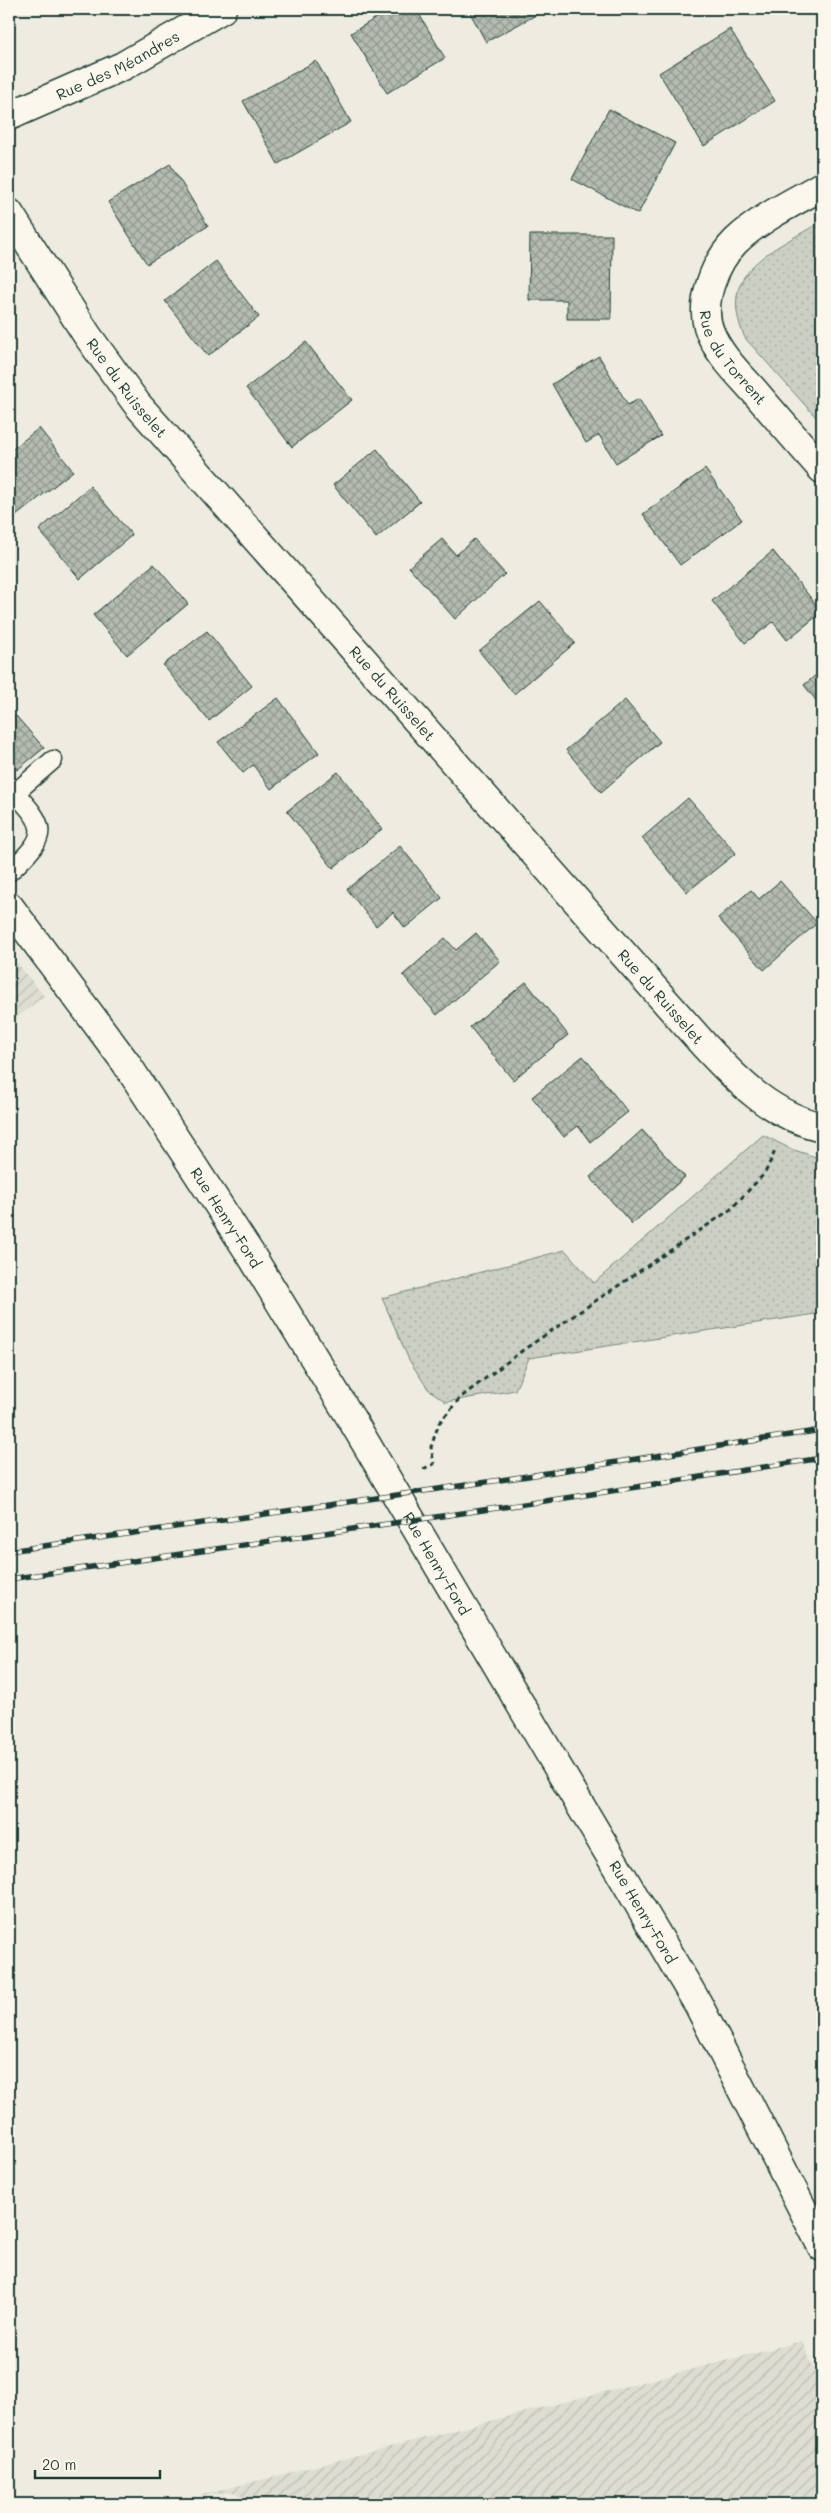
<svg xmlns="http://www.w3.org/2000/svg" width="831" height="2513" viewBox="0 0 831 2513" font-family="Mali,sans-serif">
<defs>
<pattern id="industrial-furrows" width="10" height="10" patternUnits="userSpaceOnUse" patternTransform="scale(1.25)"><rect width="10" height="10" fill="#ddddd2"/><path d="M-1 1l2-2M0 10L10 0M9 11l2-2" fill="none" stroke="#bdbfb5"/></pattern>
<pattern id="green-dots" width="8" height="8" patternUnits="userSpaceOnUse" patternTransform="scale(1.25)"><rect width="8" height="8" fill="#cbcfc4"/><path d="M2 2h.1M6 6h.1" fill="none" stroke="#aeb3a9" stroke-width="1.8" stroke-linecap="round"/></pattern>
<pattern id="building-cross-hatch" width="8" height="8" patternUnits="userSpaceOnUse" patternTransform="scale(1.25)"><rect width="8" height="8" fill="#b4bbb0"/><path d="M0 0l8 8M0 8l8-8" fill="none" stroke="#929990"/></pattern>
</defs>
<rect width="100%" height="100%" fill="#eeece1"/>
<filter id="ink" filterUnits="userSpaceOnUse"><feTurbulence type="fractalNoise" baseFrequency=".02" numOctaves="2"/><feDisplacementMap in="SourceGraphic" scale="10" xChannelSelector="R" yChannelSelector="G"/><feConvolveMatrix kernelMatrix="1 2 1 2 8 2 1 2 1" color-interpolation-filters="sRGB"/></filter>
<g filter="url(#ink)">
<g fill="url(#industrial-furrows)">
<polygon points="9,953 44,996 9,1024"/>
<polygon points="802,2341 822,2389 822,2504 257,2504 251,2499 232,2492 194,2497"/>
</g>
<g fill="url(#green-dots)" stroke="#75867c">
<path d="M822,221V424L745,338C714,269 774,251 822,221Z"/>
<polygon points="763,1135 791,1149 822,1159 822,1313 529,1358 515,1390 446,1402 428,1389 409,1360 382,1298 565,1250 594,1283"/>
</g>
<g fill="url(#building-cross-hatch)" stroke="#1f3d34">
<polygon points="391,9 416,9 445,58 387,93 351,33"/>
<polygon points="468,9 547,9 486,42"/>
<polygon points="730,29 775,101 704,146 659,73"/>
<polygon points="316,61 351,122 278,164 243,101"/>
<polygon points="609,109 675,143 638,214 572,179"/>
<polygon points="170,164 208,226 147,264 108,202"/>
<polygon points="530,235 612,235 611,319 567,319 567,300 529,300"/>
<polygon points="216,261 259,317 208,356 165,301"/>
<polygon points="306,342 352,400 292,447 246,388"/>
<polygon points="599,356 628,405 639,399 661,436 616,463 599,435 586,443 552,384"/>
<polygon points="39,428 73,471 11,520 9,517 9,452"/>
<polygon points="377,449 420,502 376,538 333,485"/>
<polygon points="705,469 742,520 680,565 643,514"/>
<polygon points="90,486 132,535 80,579 39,530"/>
<polygon points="442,539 456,555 474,539 505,574 455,619 409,567"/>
<polygon points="773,551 822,612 787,640 773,622 745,643 712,601"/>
<polygon points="154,564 188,604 127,655 93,615"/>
<polygon points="540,601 575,643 514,694 479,651"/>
<polygon points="207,631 252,686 209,721 163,665"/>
<polygon points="822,670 822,708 804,685"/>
<polygon points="278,698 319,753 271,789 253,765 243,773 218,742"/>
<polygon points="625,700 660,742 601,792 566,750"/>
<polygon points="16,716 44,748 17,770 9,761 9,722"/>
<polygon points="338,772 382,829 333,868 287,811"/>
<polygon points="688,798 736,853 687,892 642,838"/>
<polygon points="400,846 442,898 405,928 393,912 376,926 347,889"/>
<polygon points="780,881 817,923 764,970 718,918 751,890 759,899"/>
<polygon points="476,933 500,961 437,1015 403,975 445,938 456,950"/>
<polygon points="526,982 568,1035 513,1080 470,1027"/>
<polygon points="583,1056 628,1112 590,1142 578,1126 564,1137 532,1097"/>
<polygon points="642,1130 685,1177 632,1224 590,1177"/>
</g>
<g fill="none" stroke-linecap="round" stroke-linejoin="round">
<g stroke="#1f3d34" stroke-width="21">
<g id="lane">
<path d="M9,786C46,827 53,832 9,872"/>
<polyline points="15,793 53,760"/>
</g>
</g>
<g stroke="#1f3d34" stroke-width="31">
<g id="street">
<path id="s1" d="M9,116L123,66L222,9"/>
<path id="s2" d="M822,186C794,202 760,218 736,241C715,262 698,303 710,332C719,355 739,374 755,392C777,418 800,444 822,469"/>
<path id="s3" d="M9,213L87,335L137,404L704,1045C738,1082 772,1116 822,1127"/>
</g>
</g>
<g stroke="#1f3d34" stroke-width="31">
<g id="secondary">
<path id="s4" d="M9,906L126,1063L251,1255L352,1420L698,2004L822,2247"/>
</g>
</g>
<polyline stroke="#1f3d34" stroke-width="3" stroke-dasharray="5 4" stroke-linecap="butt" points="423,1469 434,1464 431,1447 439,1423 461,1397 523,1350 730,1210 765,1173 776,1149"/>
<use href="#lane" stroke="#fbf7ec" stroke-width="18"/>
<use href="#street" stroke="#fbf7ec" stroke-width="28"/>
<use href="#secondary" stroke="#fbf7ec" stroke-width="28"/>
<g stroke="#1f3d34" stroke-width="5.5">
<g id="rail">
<polyline points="9,1551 528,1476 822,1430"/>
<polyline points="9,1579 579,1496 822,1458"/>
</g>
</g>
<use href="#rail" stroke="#fbf7ec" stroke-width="4" stroke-dasharray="11" stroke-linecap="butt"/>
</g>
</g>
<g text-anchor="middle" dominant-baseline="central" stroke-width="5" stroke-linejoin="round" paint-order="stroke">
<g font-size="15" fill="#1f3d34" stroke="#fbf7ec">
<text stroke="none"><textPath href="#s1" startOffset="120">Rue des Méandres</textPath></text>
<text stroke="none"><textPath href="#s2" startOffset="235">Rue du Torrent</textPath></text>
<text stroke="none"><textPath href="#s3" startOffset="211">Rue du Ruisselet</textPath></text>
<text stroke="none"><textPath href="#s3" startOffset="616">Rue du Ruisselet</textPath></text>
<text stroke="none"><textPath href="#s3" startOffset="1021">Rue du Ruisselet</textPath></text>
<text stroke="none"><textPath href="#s4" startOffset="380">Rue Henry-Ford</textPath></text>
<text stroke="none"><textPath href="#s4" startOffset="785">Rue Henry-Ford</textPath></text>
<text stroke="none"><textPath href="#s4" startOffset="1190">Rue Henry-Ford</textPath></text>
</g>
</g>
<rect width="831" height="2513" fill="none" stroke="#fbf7ec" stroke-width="30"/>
<rect x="15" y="15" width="801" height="2483" fill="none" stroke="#1f3d34" stroke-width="2" filter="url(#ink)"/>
<path d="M35 2470v8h125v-8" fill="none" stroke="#1f3d34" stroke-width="2.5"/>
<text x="42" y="2470" font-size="15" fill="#1f3d34" stroke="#fbf7ec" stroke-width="4" paint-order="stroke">20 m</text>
</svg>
